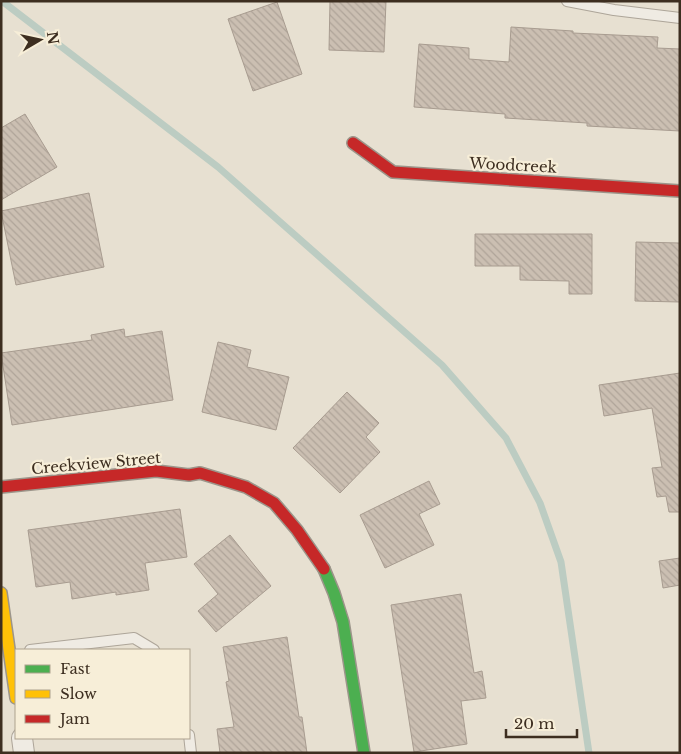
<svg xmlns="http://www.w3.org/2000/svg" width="681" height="754" viewBox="0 0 681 754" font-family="'Libre Baskerville',serif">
<defs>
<pattern id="building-back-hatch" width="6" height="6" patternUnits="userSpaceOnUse" patternTransform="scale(1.25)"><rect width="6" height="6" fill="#cbbfb2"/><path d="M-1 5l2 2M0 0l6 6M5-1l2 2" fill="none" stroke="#afa499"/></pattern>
</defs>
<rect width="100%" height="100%" fill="#e7e0d1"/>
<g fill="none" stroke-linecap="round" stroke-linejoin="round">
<polyline stroke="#bcccc2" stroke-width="7" points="2,1 218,167 442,365 506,438 540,503 561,562 589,753"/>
</g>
<g fill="url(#building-back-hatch)" stroke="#a89c90">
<polygon points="330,1 386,1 384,52 329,50"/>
<polygon points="277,2 302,74 253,91 228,19"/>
<polygon points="511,27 573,31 573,33 658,37 657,48 680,49 680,131 587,126 587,123 505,118 505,114 414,107 419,44 469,48 469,59 509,62"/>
<polygon points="25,114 57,167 1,200 1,128"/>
<polygon points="89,193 104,267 16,285 1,211"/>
<polygon points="475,234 592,234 592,294 569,294 569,281 520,280 520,266 475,266"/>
<polygon points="636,242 680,243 680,302 635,301"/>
<polygon points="124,329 125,337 162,331 173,400 12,425 1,353 92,340 91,335"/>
<polygon points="218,342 251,350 247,367 289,377 276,430 202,412"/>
<polygon points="680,373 680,512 669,512 666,496 657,497 652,468 662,467 652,408 604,416 599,385"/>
<polygon points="347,392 379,423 366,437 380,452 340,493 293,448"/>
<polygon points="429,481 440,504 419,514 434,545 385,568 360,515"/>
<polygon points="180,509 187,557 145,563 149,590 116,595 116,592 72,599 70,582 36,587 28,530"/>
<polygon points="230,535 271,586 216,632 198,611 218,594 194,564"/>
<polygon points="680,558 680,585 663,588 659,561"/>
<polygon points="461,594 474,673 482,671 486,698 461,701 467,744 414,752 391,605"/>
<polygon points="287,637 299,717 302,717 307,753 220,753 217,729 234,727 226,682 229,681 223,647"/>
</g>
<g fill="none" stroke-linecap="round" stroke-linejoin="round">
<g stroke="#ada599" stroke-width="12">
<g id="lane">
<polyline points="567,1 614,10 680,18"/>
<polyline points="30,650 134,638 154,650"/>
<polyline points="189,735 191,753"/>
</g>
</g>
<g stroke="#ada599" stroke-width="22">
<polyline id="street" points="22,738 24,753"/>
</g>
<g stroke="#9c958a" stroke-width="14">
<polyline id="fast" points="324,569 334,593 343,622 364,753"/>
</g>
<g stroke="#9c958a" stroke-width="14">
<polyline id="slow" points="1,593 16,698"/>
</g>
<g stroke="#9c958a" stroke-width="14">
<g id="jam">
<polyline points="353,143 393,172 680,191"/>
<polyline points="1,487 156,471 189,475 200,473 246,487 274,503 297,530 324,569"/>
</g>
</g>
<use href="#lane" stroke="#efebe3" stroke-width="10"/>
<use href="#street" stroke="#efebe3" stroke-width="20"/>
<use href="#fast" stroke="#4caf50" stroke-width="11"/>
<use href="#slow" stroke="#ffc107" stroke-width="11"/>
<use href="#jam" stroke="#c62828" stroke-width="11"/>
</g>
<g text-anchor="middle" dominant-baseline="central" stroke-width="4.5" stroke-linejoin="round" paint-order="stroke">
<g font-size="15" fill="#3d2e20" stroke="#f7eed8">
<text transform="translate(513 165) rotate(3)">Woodcreek</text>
<text transform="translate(96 463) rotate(-5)">Creekview Street</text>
</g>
</g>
<rect width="681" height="754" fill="none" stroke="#3d2e20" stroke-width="5"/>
<rect x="15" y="649" width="175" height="90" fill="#f7eed8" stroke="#ada18e"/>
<rect x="25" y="665" width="25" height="8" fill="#4caf50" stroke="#ada18e"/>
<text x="60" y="674" font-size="15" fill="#3d2e20">Fast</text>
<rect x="25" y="690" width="25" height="8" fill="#ffc107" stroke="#ada18e"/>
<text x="60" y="699" font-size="15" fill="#3d2e20">Slow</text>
<rect x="25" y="715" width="25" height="8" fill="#c62828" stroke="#ada18e"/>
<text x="60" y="724" font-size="15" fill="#3d2e20">Jam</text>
<g transform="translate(40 40) rotate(81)" stroke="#f7eed8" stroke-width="4" paint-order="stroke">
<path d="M0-4L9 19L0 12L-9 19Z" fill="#3d2e20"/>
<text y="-8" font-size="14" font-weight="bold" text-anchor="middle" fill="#3d2e20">N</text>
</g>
<path d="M506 729v8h71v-8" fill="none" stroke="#3d2e20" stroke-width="2.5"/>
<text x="514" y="729" font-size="15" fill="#3d2e20" stroke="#f7eed8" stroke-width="4" paint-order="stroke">20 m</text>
</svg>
